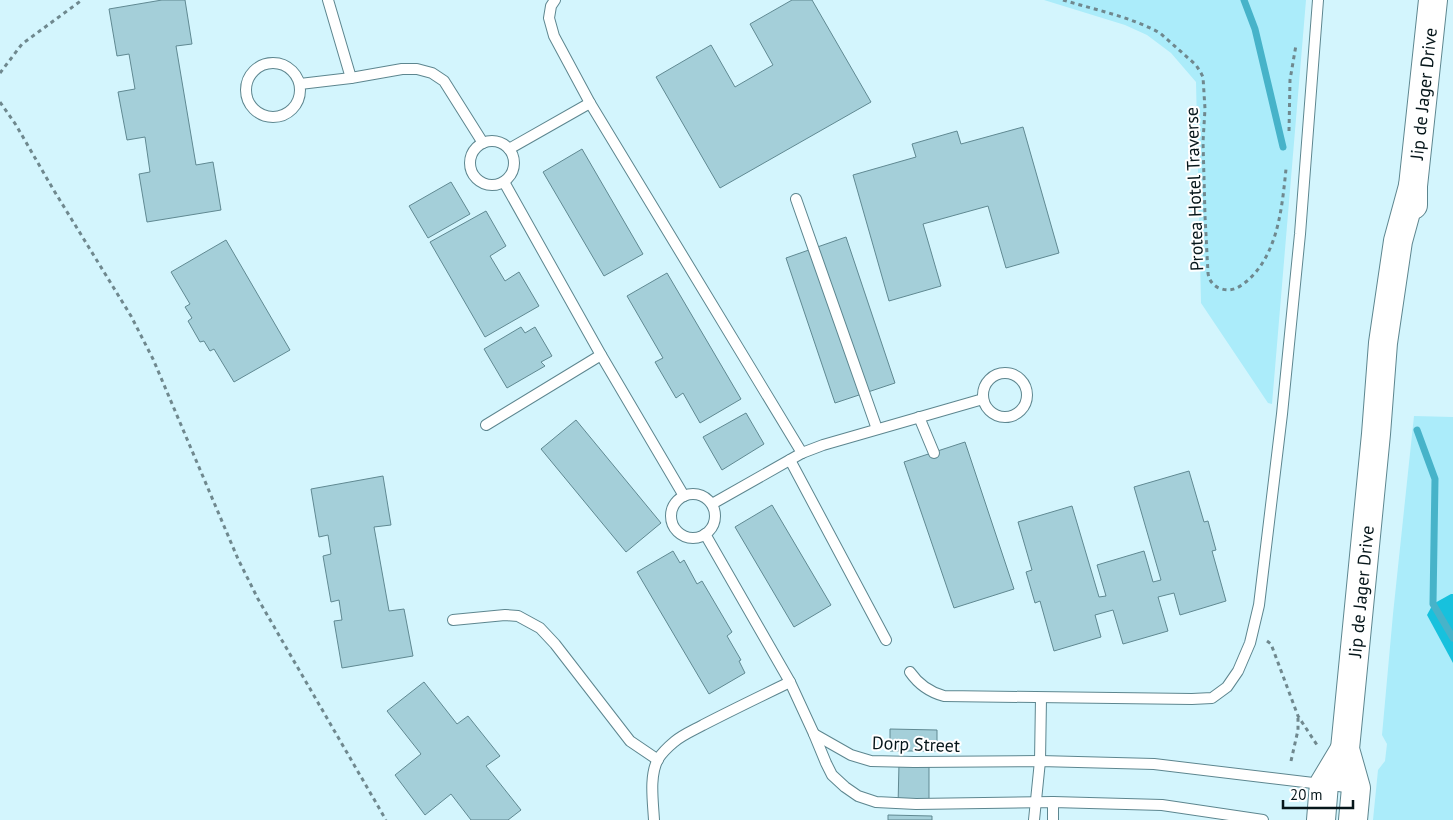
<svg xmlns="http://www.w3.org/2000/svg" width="1453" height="820" viewBox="0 0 1453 820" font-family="'PT Sans',sans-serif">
<rect width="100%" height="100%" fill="#d3f5fd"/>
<g fill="#abecfa">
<polygon points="1044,0 1306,0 1272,404 1268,403 1201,303 1196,82 1171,53 1147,35 1125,25"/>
<polygon points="1414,416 1453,417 1453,820 1373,820 1378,770 1385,761 1387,744 1382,735 1393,614"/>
</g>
<polygon fill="#17c1dd" points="1451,594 1453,594 1453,663 1427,615 1433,604"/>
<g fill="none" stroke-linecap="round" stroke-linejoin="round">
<g stroke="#47b3c9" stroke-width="7">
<polyline points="1244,0 1255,29 1283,147"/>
<polyline points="1417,430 1435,479 1433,604 1453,638"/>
</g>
</g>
<g fill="#a4cfd9" stroke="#608992">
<polygon points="162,0 185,0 192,44 176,46 196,165 213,162 221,210 147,222 139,174 150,172 145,137 127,140 118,92 135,89 129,54 117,56 109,9"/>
<polygon points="792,0 812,0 871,102 720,188 656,77 711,45 735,87 773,65 750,24"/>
<polygon points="1023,127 1059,253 1006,268 988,206 923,224 941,286 889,301 853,175 916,157 912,144 957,131 961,144"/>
<polygon points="582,149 643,254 604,276 543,172"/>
<polygon points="451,182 470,214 428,238 409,206"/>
<polygon points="486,211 506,246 490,256 505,281 519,272 539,306 485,337 430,242"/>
<polygon points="846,237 895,383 835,403 786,258"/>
<polygon points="226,240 290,350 234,382 214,349 210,351 204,341 200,342 188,321 192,318 185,307 190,304 171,272"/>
<polygon points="667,273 741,399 700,423 683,393 676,398 655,362 663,358 627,296"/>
<polygon points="521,327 525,333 535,327 552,356 541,362 545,366 507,388 484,349"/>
<polygon points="746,413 764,444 722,470 703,437"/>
<polygon points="576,420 661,523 626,552 541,449"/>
<polygon points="965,442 1014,589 954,608 904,462"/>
<polygon points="1189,471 1204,522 1208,521 1216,550 1212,551 1226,601 1180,615 1174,593 1158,597 1168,631 1123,644 1113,610 1095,615 1101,637 1054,651 1040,601 1035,603 1026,572 1032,570 1018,522 1072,506 1099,597 1106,596 1097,565 1144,551 1153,582 1161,580 1134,487"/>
<polygon points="383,476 391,525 374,527 389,611 404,609 413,656 342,668 334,621 342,620 339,600 331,602 323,556 331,554 328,535 319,537 311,489"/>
<polygon points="772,505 831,605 794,627 735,527"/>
<polygon points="673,551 680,563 684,560 697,584 702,581 732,632 727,636 741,660 739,661 745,673 709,694 637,572"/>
<polygon points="424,682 457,724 468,716 500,756 486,766 521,810 508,820 471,820 451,794 425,815 395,775 421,754 387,711"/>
<polygon points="890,729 937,730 937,751 890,751"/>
<polygon points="899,763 929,763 929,806 898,806"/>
<polygon points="888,815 932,816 932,820 888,820"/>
</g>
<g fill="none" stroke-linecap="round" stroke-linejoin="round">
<g stroke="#5d868f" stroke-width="12">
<g id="service">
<polyline points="328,0 351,78"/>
<polyline points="555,0 551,6 549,18 554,36 590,103 802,453"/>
<circle cx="273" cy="90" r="27"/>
<polyline points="300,84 351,78 402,69 417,69 432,73 444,81 483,143"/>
<circle cx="492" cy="163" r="22"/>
<polyline points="509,149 590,103"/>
<polyline points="504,182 601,355 684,496"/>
<polyline points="796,199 877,429"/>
<circle cx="1005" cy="395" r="22"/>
<polyline points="919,417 934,453"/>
<polyline points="486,425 601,355"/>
<polyline points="790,460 886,640"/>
<circle cx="693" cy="516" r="22"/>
<polyline points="712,504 802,453 823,445 983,399"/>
<polyline points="705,534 790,682 814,734 826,763 832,775 845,787 858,796 876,802 916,804 1053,802 1162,805 1263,820"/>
<polyline points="453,620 505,615 518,616 540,628 555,644 630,741 658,760"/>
<path d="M910,672C919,685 929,692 944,696L1192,699L1212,698L1227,687L1238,671L1250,643L1259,605L1282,414L1300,234L1318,0"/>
<polyline points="814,734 851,755 871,761 914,762 1040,761 1154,764 1355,788"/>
<polyline points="1053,802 1053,820"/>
<path d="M654,820C653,801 649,776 658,759C662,753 668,747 674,742C682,735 694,730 703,725C732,710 761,696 790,682"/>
<polyline points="1034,820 1040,761 1041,698"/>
</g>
</g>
<g stroke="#5d868f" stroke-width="30">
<g id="secondary">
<path id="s1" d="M1413,205V186L1433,0"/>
<polyline points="1321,820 1324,784 1345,749"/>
<path id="s2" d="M1353,820L1356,788L1345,749L1376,434L1383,343L1398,241L1413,186"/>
</g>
</g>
<g stroke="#6f888e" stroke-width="3" stroke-dasharray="4 4" stroke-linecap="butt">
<path d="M1063,0C1096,10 1131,17 1160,33L1196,65L1201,73L1203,77L1205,109L1203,142L1205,216L1208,273C1209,281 1214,287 1222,289C1232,292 1240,287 1247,281C1278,254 1282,208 1286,169"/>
<polyline points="0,73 22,44 82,0"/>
<polyline points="0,102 16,125 53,189 131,316 153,359 238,559 258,599 386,820"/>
<polyline points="1289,131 1290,80 1296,45"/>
<polyline points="1267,641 1271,644 1298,716 1317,745"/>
<polyline points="1291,761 1298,730 1298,718"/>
</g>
<use href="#service" stroke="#fff" stroke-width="10"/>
<use href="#secondary" stroke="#fff" stroke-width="28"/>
</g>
<g text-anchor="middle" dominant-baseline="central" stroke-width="4" stroke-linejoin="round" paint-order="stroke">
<g font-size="18" fill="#06161a" stroke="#fff">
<text stroke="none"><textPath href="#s1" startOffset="112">Jip de Jager Drive</textPath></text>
<text transform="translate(1194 189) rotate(-92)">Protea Hotel Traverse</text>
<text stroke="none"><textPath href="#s2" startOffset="231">Jip de Jager Drive</textPath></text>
<text transform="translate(916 744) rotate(2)">Dorp Street</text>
</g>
</g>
<path d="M1283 800v8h70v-8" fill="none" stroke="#06161a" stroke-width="2.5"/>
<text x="1290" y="800" font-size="15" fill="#06161a" stroke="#ffffff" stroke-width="4" paint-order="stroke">20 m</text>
</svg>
